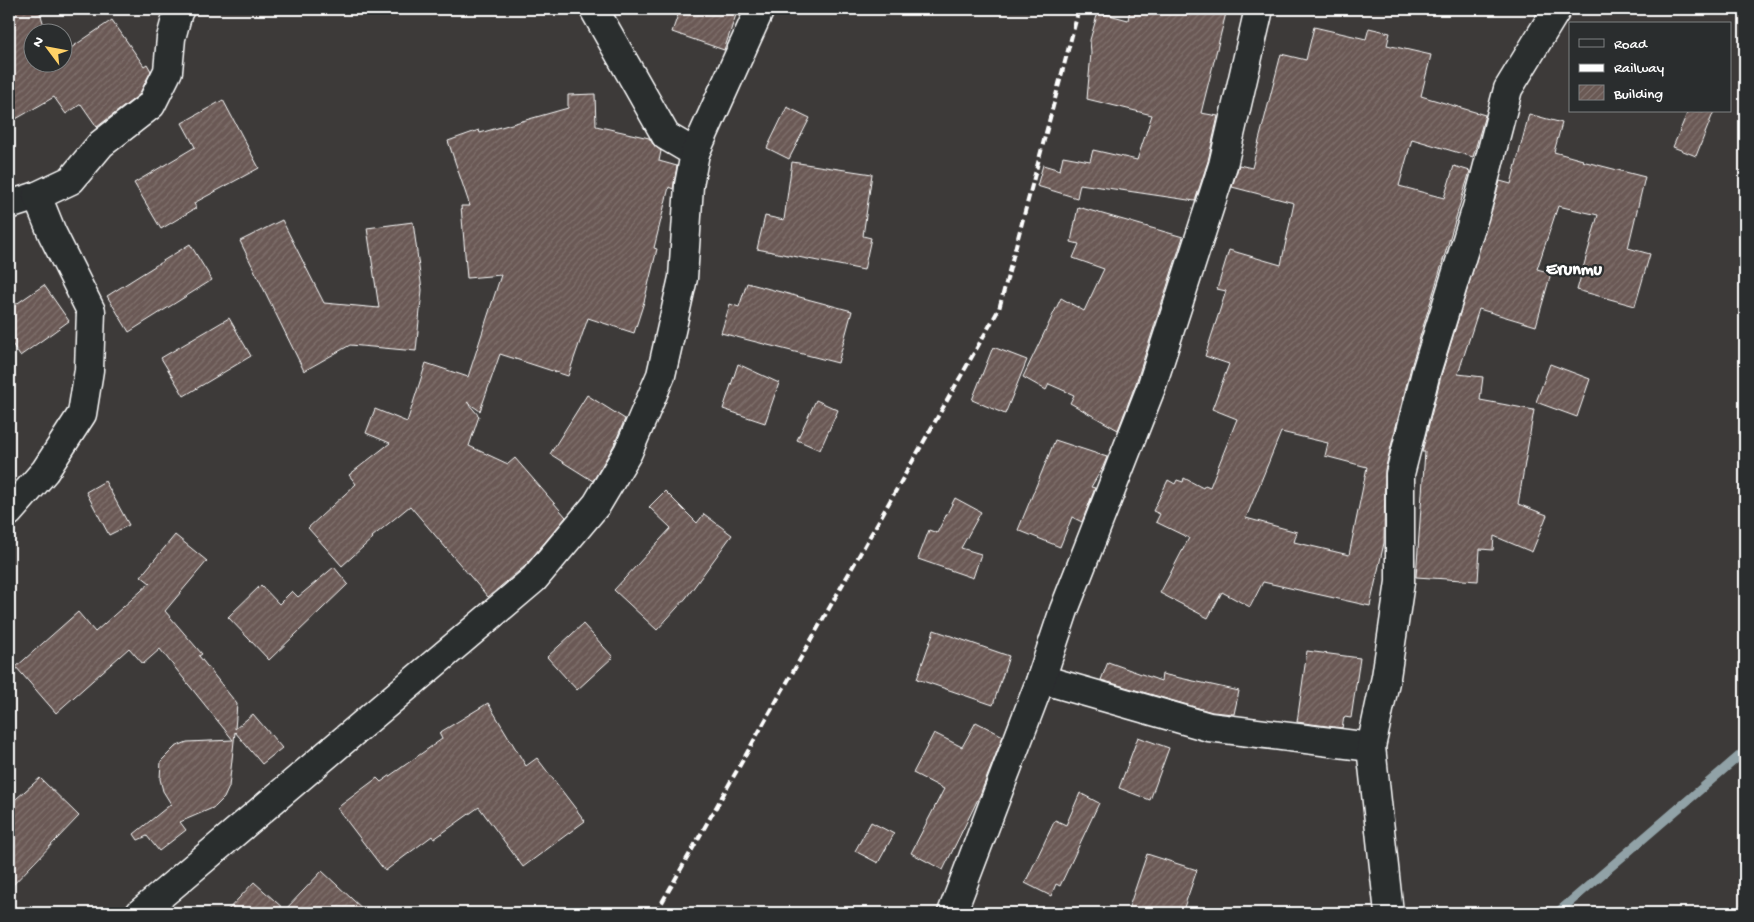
<svg xmlns="http://www.w3.org/2000/svg" width="1754" height="922" viewBox="0 0 1754 922" font-family="'Gochi Hand',sans-serif">
<defs>
<pattern id="building-hatch" width="6" height="6" patternUnits="userSpaceOnUse" patternTransform="scale(1.25)"><rect width="6" height="6" fill="#6a5954"/><path d="M-1 1l2-2M0 6l6-6M5 7l2-2" fill="none" stroke="#80726e"/></pattern>
</defs>
<rect width="100%" height="100%" fill="#3d3a39"/>
<filter id="ink" filterUnits="userSpaceOnUse"><feTurbulence type="fractalNoise" baseFrequency=".02" numOctaves="2"/><feDisplacementMap in="SourceGraphic" scale="10" xChannelSelector="R" yChannelSelector="G"/><feConvolveMatrix kernelMatrix="1 2 1 2 8 2 1 2 1" color-interpolation-filters="sRGB"/></filter>
<g filter="url(#ink)">
<g fill="none" stroke-linecap="round" stroke-linejoin="round">
<polyline stroke="#91a2a7" stroke-width="9" points="1557,913 1745,751"/>
</g>
<g fill="url(#building-hatch)" stroke="#fff" fill-rule="evenodd">
<polygon points="9,9 39,9 46,32 32,32 32,62 62,62 62,54 112,20 144,66 147,64 151,71 139,95 97,127 81,104 66,114 54,97 9,123"/>
<polygon points="680,9 738,9 724,50 672,32"/>
<polygon points="1130,9 1227,9 1201,113 1218,116 1208,161 1195,201 1080,184 1077,198 1037,186 1043,165 1060,170 1063,156 1090,161 1093,150 1137,160 1152,115 1087,99 1091,53 1090,40 1098,12 1128,20"/>
<path d="M1314,27L1366,39L1369,28L1390,33L1387,45L1431,55L1421,96L1485,115L1473,157L1412,139L1399,186L1444,198L1454,166L1470,171L1411,367L1385,470L1384,543L1370,606L1263,582L1250,607L1222,592L1208,618L1160,593L1189,538L1156,522L1160,514L1153,511L1168,480L1175,484L1177,480L1183,482L1184,478L1203,488L1205,485L1210,487L1237,419L1212,409L1229,364L1205,356L1226,291L1217,289L1229,250L1281,265L1294,203L1232,187L1239,165L1252,168L1281,54L1306,60ZM1281,432L1328,443L1325,456L1367,467L1349,555L1294,542L1297,532L1246,518Z"/>
<polygon points="595,94 596,126 649,138 653,144 661,151 659,161 677,166 673,189 669,187 654,248 657,249 644,302 634,333 588,318 568,376 500,354 480,411 467,402 479,416 469,446 508,464 515,458 566,517 525,566 488,597 410,506 372,537 373,538 342,566 308,528 356,484 349,475 390,443 366,433 375,409 407,422 426,363 468,377 501,275 467,278 461,206 470,206 448,141 479,130 480,133 568,108 568,95"/>
<polygon points="223,100 259,168 194,203 196,208 161,229 134,183 195,147 182,123"/>
<polygon points="787,107 810,118 789,159 767,148"/>
<polygon points="1688,111 1714,111 1696,156 1673,147"/>
<polygon points="1529,114 1562,123 1554,152 1583,160 1582,161 1645,177 1628,248 1650,254 1635,306 1577,290 1598,215 1558,206 1537,269 1551,273 1536,326 1479,309 1458,374 1483,377 1480,400 1534,410 1518,504 1547,515 1532,552 1494,536 1493,550 1480,549 1478,581 1416,577 1425,452 1422,452 1441,376 1500,181 1511,184"/>
<polygon points="792,162 872,174 863,236 871,238 864,270 757,249 765,216 784,220"/>
<polygon points="1078,207 1183,237 1136,383 1118,430 1070,403 1074,395 1049,384 1046,390 1023,377 1061,298 1084,311 1104,269 1073,258 1079,244 1071,242"/>
<polygon points="282,220 324,303 379,308 367,228 413,222 422,290 416,351 350,345 304,371 240,241"/>
<polygon points="190,244 212,280 129,332 107,296"/>
<polygon points="747,283 852,311 838,363 721,333 730,304 739,307"/>
<polygon points="44,285 69,321 20,356 9,339 9,309"/>
<polygon points="229,318 251,356 184,396 161,358"/>
<polygon points="993,347 1027,360 1005,414 972,400"/>
<polygon points="738,364 779,383 765,423 723,409"/>
<polygon points="1550,364 1590,379 1577,417 1536,402"/>
<polygon points="587,395 625,419 614,445 593,481 550,454"/>
<polygon points="816,400 838,410 820,450 797,440"/>
<polygon points="1055,440 1107,457 1103,467 1091,487 1095,488 1082,522 1072,517 1060,547 1018,530"/>
<polygon points="105,481 129,525 109,535 86,492"/>
<polygon points="665,491 697,523 704,514 732,535 686,598 657,630 614,590 671,528 649,507"/>
<polygon points="955,498 981,512 961,548 981,554 973,578 918,559 929,530 937,533"/>
<polygon points="175,535 207,561 165,611 202,654 199,656 237,704 235,729 253,714 282,748 262,764 235,732 229,787 224,798 215,807 180,822 186,830 159,851 147,836 138,840 134,834 171,804 163,791 160,779 161,761 175,747 187,742 233,740 160,649 143,664 129,648 56,713 16,667 78,612 95,632 150,583 141,576"/>
<polygon points="334,567 348,584 269,660 228,617 261,585 279,604 292,591 298,597"/>
<polygon points="583,624 613,657 577,690 547,657"/>
<polygon points="934,630 1009,656 993,705 917,679"/>
<polygon points="1307,651 1360,658 1351,718 1344,717 1342,728 1297,722"/>
<polygon points="1108,662 1161,681 1162,674 1239,691 1234,714 1212,712 1101,680"/>
<polygon points="488,703 526,766 537,758 585,821 523,867 479,807 434,839 432,836 385,871 337,808 377,778 381,782 442,739 439,733"/>
<polygon points="976,722 1003,736 980,795 943,870 911,853 944,789 913,773 934,733 962,747"/>
<polygon points="1138,737 1169,748 1150,800 1119,788"/>
<polygon points="40,778 79,816 9,889 9,805"/>
<polygon points="1080,793 1099,803 1060,886 1056,884 1051,896 1025,883 1055,820 1066,825"/>
<polygon points="871,822 894,834 878,863 855,851"/>
<polygon points="1147,854 1197,870 1182,913 1127,913"/>
<polygon points="322,871 367,913 225,913 254,882 285,910"/>
</g>
<g fill="none" stroke-linecap="round" stroke-linejoin="round">
<g stroke="#fff" stroke-width="31">
<g id="minor">
<polyline points="594,9 666,136 695,153"/>
<polyline points="9,205 37,196"/>
<polyline points="9,512 45,471 82,414 89,370 91,311 52,233 37,196 71,180 101,144 151,105 168,71 171,38 178,12 180,9"/>
<polyline points="1041,679 1209,727 1371,747"/>
<polyline points="140,913 534,579 597,504 628,452 661,375 683,278 689,185 695,153 760,9"/>
<polyline points="952,913 1041,679 1064,610 1151,388 1223,165 1259,9"/>
<polyline points="1389,913 1371,747 1386,677 1400,582 1400,474 1426,372 1478,204 1508,89 1557,9"/>
</g>
</g>
<use href="#minor" stroke="#2a2d2e" stroke-width="28"/>
<polyline stroke="#fff" stroke-width="4" stroke-dasharray="8 4" stroke-linecap="butt" points="656,913 999,309 1079,9"/>
</g>
</g>
<g text-anchor="middle" dominant-baseline="central" stroke-width="4.5" stroke-linejoin="round" paint-order="stroke">
<g font-size="18" font-weight="bold" fill="#fff" stroke="#2a2d2e">
<text x="1574" y="270">Erunmu</text>
</g>
</g>
<rect width="1754" height="922" fill="none" stroke="#2a2d2e" stroke-width="30"/>
<rect x="15" y="15" width="1724" height="892" fill="none" stroke="#fff" stroke-width="2" filter="url(#ink)"/>
<rect x="1569" y="22" width="162" height="90" fill="#2a2d2e" stroke="#7f8182"/>
<rect x="1579" y="39" width="25" height="8" fill="#2a2d2e" stroke="#7f8182"/>
<text x="1614" y="48" font-size="15" fill="#ffffff">Road</text>
<rect x="1579" y="64" width="25" height="8" fill="#ffffff" stroke="#7f8182"/>
<text x="1614" y="72" font-size="15" fill="#ffffff">Railway</text>
<rect x="1579" y="85" width="25" height="15" fill="url(#building-hatch)" stroke="#7f8182"/>
<text x="1614" y="98" font-size="15" fill="#ffffff">Building</text>
<g transform="translate(48 48) rotate(302)"><circle r="24" fill="#2a2d2e" stroke="#7f8182"/>
<path d="M0-4L9 19L0 12L-9 19Z" fill="#ffd166"/>
<text y="-8" font-size="14" font-weight="bold" text-anchor="middle" fill="#ffffff">N</text>
</g>
</svg>
